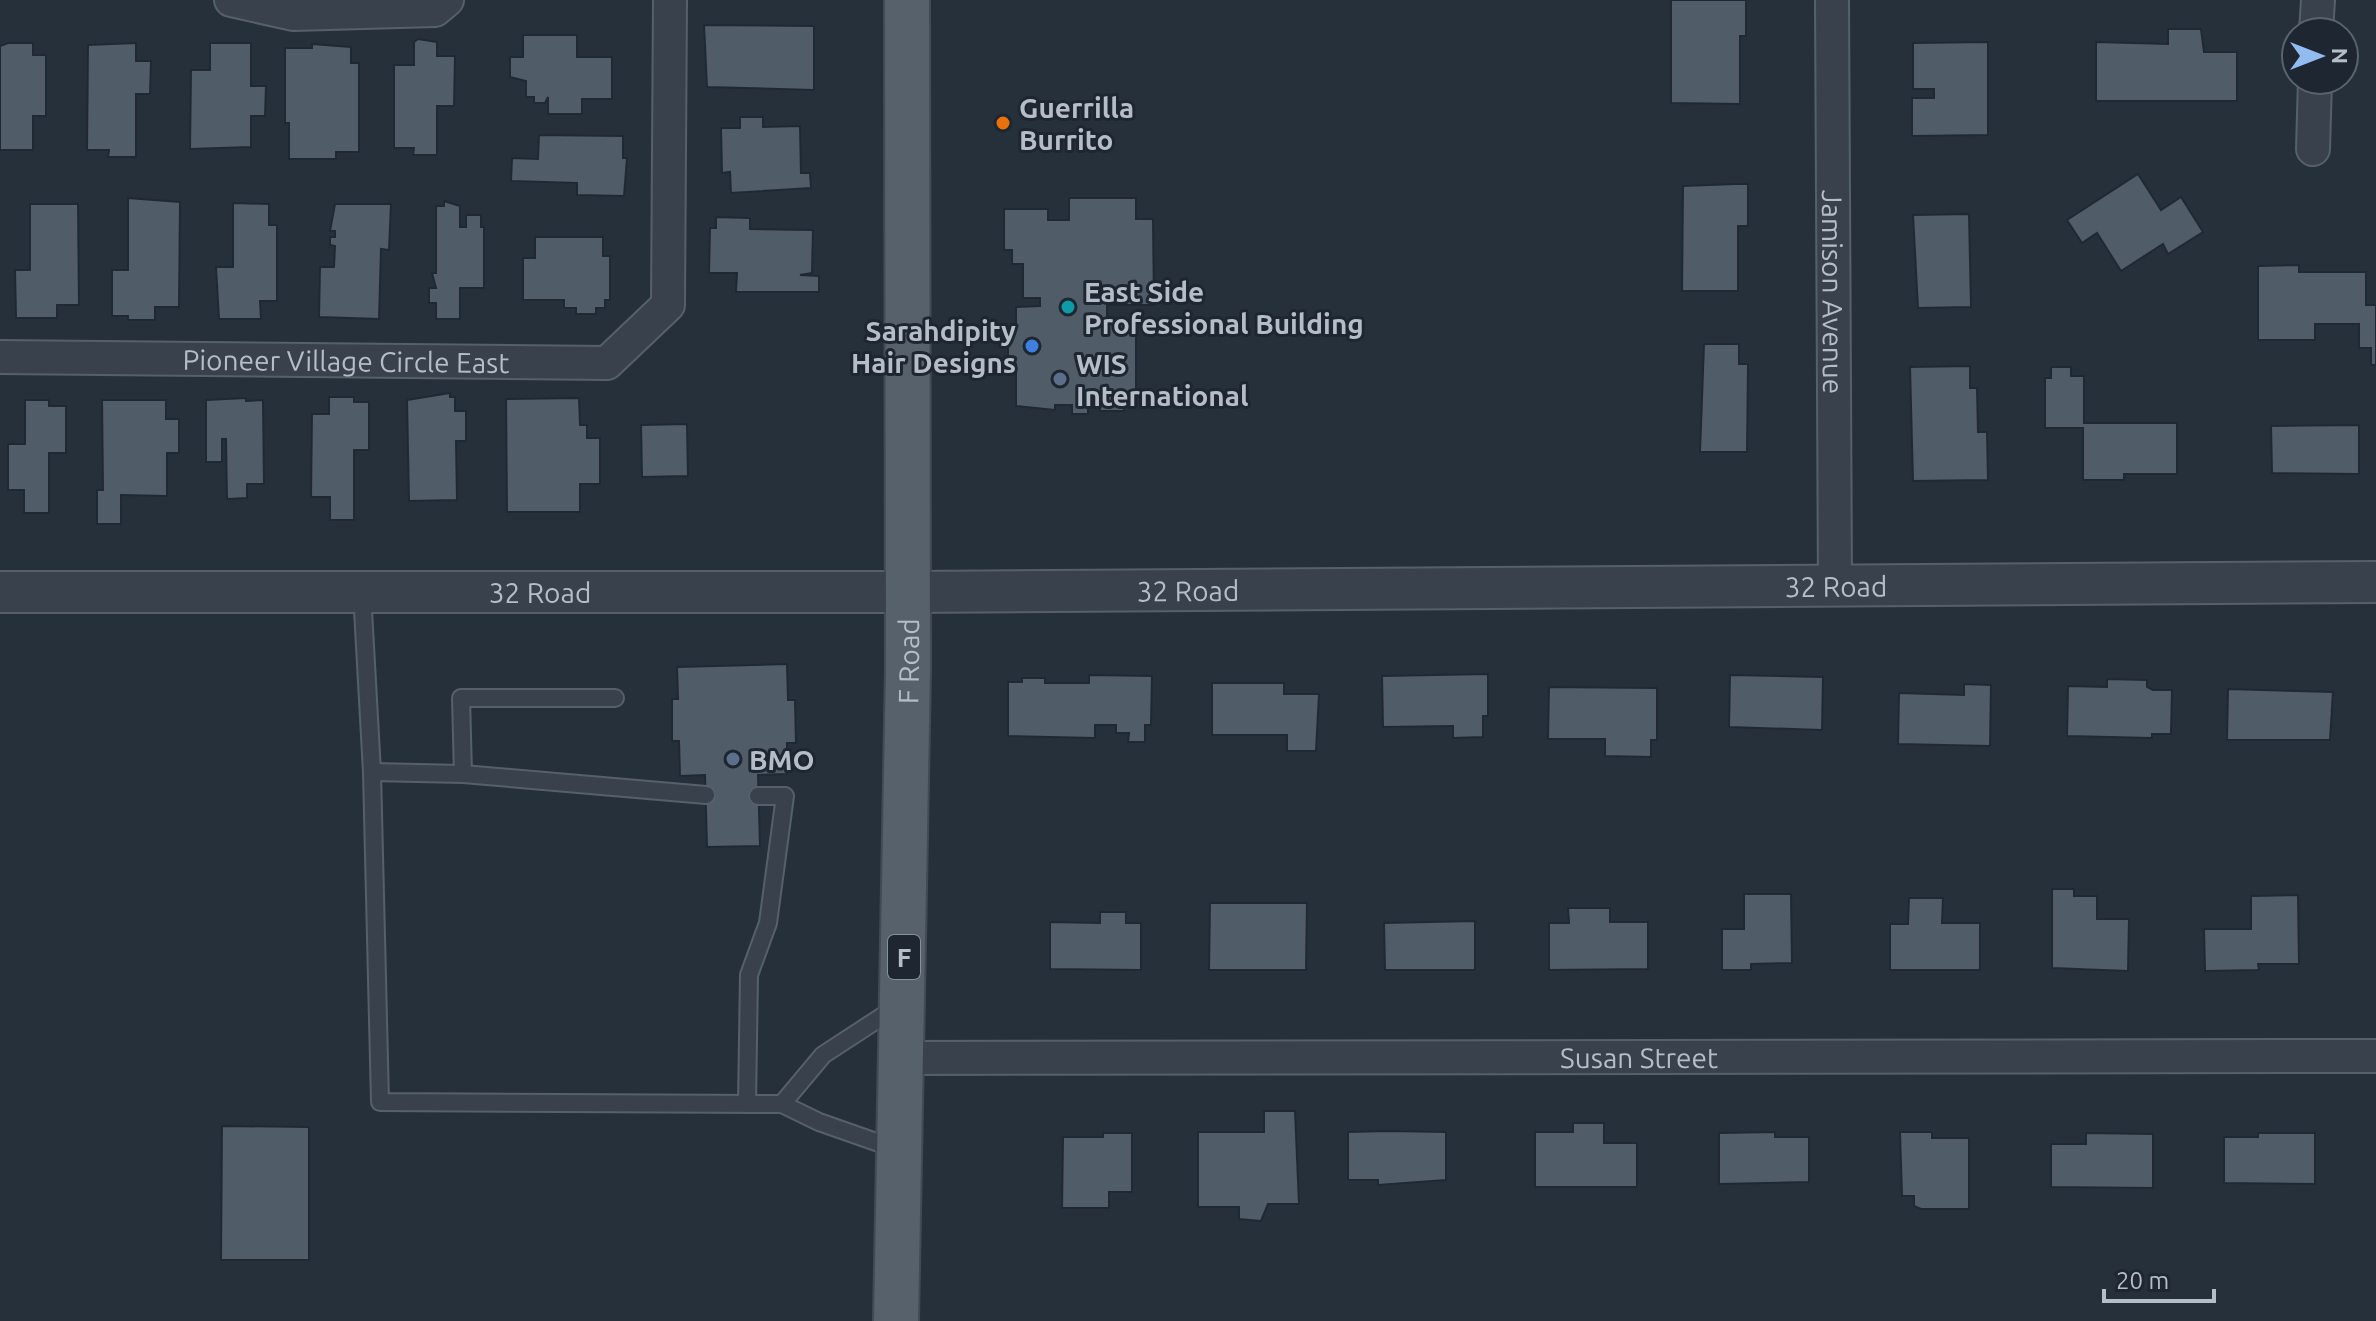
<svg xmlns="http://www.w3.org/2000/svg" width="2376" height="1321" viewBox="0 0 2376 1321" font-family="Ubuntu,sans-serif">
<rect width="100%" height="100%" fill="#26303b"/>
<g fill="#515c69" stroke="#202933" stroke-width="2">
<polygon points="1671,0 1746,0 1746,36 1740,36 1740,104 1671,103"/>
<polygon points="704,25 814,26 814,90 707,87"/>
<polygon points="2168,29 2201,29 2204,52 2237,52 2237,101 2096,101 2096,42 2168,44"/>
<polygon points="523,35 577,35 577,57 612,57 612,99 582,99 582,114 548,114 548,97 545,103 534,103 534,97 526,97 526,81 510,77 510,57 523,57"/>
<polygon points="418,39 437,42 437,56 455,56 454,106 437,106 437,155 413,155 414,148 394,148 394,65 414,65 414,42"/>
<polygon points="1988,42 1988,135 1912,136 1912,98 1934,98 1934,89 1913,89 1913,43"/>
<polygon points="8,43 33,43 33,55 46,55 46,116 33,116 33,150 0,150 0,46"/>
<polygon points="136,43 136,61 151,61 150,94 136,94 136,157 108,157 109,150 87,150 88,45"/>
<polygon points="210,43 251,43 251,86 266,86 265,116 251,116 251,147 190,149 191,70 210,70"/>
<polygon points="312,44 351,47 351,63 359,63 359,152 336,152 336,159 289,159 289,123 285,123 285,48 312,48"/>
<polygon points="740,117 763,117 763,127 800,126 801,173 810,173 811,188 731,193 730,172 722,173 721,128 740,128"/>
<polygon points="539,135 623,136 623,158 627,158 624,196 577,195 577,183 511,181 512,158 538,159"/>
<polygon points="2138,174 2161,210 2181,197 2203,232 2168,254 2163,244 2121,271 2097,233 2082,243 2067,220"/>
<polygon points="1735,184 1748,184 1748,226 1738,226 1738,291 1682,291 1683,186"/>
<polygon points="128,198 180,202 179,307 155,307 155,320 128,320 128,316 112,316 112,270 128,270"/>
<polygon points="1069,198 1136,198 1136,219 1153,219 1154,305 1107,305 1107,324 1136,324 1136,405 1124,405 1124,411 1100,411 1100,405 1088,405 1088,414 1072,414 1072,405 1055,405 1055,410 1016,406 1016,364 1008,364 1008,328 1016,328 1016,307 1040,306 1040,298 1023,298 1023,264 1012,264 1012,250 1004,250 1004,209 1048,209 1048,220 1069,220"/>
<polygon points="444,201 460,206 460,227 466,227 466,215 481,215 481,227 484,227 484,288 460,288 460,319 436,319 436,303 429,303 429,288 436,288 432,273 436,273 436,206 444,206"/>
<polygon points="233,203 269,204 269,225 277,225 277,301 260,301 261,319 219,319 216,267 233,267"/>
<polygon points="30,204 78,204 79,305 57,305 57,318 16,318 15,270 30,270"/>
<polygon points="335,204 391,204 389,250 381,249 379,319 319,317 320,267 334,267 335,246 330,245 330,237 335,237 335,231 330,231"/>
<polygon points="1969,214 1971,307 1918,308 1913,215"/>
<polygon points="716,217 750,218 750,229 813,230 812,273 800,275 819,276 819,292 736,292 737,273 709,273 710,228 716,228"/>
<polygon points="535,237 603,237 603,256 610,256 610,300 605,300 605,308 596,308 596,314 576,314 576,308 564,308 564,300 523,300 523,258 535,258"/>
<polygon points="2299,265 2299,272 2366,272 2366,305 2376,305 2376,365 2371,365 2371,348 2359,348 2359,324 2315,324 2315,340 2258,340 2258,266"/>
<polygon points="1704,344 1739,344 1739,364 1748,364 1747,452 1700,452"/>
<polygon points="1970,366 1970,388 1977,388 1978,432 1987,432 1988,480 1913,481 1910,367"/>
<polygon points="2051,367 2071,367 2071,376 2084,376 2084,423 2177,423 2177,474 2124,474 2124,480 2083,480 2083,428 2045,428 2045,378 2051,378"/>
<polygon points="450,393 450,397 455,397 455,411 466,411 466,441 456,441 457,500 409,501 407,400"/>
<polygon points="329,397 354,397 354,402 369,402 369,450 354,450 354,520 330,520 330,497 311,497 312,414 329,414"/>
<polygon points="246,398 246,401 263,400 264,484 247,484 247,498 227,499 226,439 222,439 222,462 206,462 206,400"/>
<polygon points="579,398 580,425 587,425 587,438 600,438 600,484 580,484 580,512 507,512 506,399"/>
<polygon points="25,400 49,400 49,406 66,406 66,453 49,453 49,513 24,513 24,490 8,490 8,444 25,444"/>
<polygon points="102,400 166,400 166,419 179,419 179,453 167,453 167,496 121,495 121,524 97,524 97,490 103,490"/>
<polygon points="687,424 688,476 642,477 641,425"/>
<polygon points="2359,425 2359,474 2272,473 2271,426"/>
<polygon points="787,664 788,700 795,700 796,743 787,743 787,774 758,775 760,846 707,847 705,775 680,776 679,741 672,741 672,699 678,699 677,667"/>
<polygon points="1488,674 1488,716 1483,716 1483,737 1453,738 1453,726 1383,727 1382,676"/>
<polygon points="1089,675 1152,676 1151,725 1145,725 1145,742 1128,742 1129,733 1116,733 1116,725 1095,725 1095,738 1008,736 1008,682 1022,682 1022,678 1045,678 1045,683 1089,683"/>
<polygon points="1730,675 1823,677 1822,730 1729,727"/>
<polygon points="2107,679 2147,680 2147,687 2153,690 2172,690 2171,734 2152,734 2152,738 2067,736 2068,686 2107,687"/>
<polygon points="1212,683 1284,683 1284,694 1319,694 1316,751 1287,751 1287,735 1212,735"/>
<polygon points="1964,684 1991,685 1990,746 1898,744 1899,693 1964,695"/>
<polygon points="1549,687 1657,688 1657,740 1651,740 1651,757 1605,756 1605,739 1548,739"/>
<polygon points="2228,689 2333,692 2330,740 2227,740"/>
<polygon points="2052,889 2074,889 2074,896 2097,896 2097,919 2129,919 2128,971 2052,968"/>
<polygon points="1744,894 1791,894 1792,963 1751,964 1751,970 1722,970 1722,929 1744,929"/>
<polygon points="2298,895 2299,964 2258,964 2259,970 2205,971 2204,929 2251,929 2251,896"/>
<polygon points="1909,898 1943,898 1942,923 1980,923 1980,970 1890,970 1890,924 1908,924"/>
<polygon points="1210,903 1307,903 1306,970 1209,970"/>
<polygon points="1568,908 1610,908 1610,922 1648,922 1648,969 1549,970 1549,923 1569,923"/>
<polygon points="1100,912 1126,912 1126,923 1141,923 1141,970 1050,969 1050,922 1100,923"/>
<polygon points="1475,921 1475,970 1385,970 1384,923"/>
<polygon points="1264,1111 1295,1111 1299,1204 1268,1204 1261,1221 1239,1219 1239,1207 1198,1207 1198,1132 1264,1132"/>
<polygon points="1573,1123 1604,1123 1604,1143 1637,1143 1637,1187 1535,1187 1535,1132 1573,1132"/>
<polygon points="222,1126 309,1127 309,1260 221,1260"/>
<polygon points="1388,1131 1446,1132 1446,1180 1378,1185 1378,1180 1348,1180 1348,1132"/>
<polygon points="1775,1132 1775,1137 1809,1137 1809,1182 1719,1184 1719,1133"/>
<polygon points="1900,1132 1932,1132 1932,1138 1969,1138 1969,1209 1921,1209 1914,1206 1914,1196 1902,1196"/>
<polygon points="1103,1133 1132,1133 1132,1192 1109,1192 1109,1208 1062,1208 1063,1137 1103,1137"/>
<polygon points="2086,1133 2153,1134 2153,1188 2051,1187 2051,1144 2086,1144"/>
<polygon points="2258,1133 2315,1133 2315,1184 2224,1183 2224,1137 2258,1137"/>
</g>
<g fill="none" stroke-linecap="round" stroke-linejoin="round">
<g stroke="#57606a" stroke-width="20">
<g id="service">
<polyline points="362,592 372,772 380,1102 782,1104"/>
<polyline points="372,772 463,774 706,795"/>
<polyline points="463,774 461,698 615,698"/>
<polyline points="895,1008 823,1055 782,1104 819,1122 896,1149"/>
<polyline points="747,1104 749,975 768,923 785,796 758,796"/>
</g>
</g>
<g stroke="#57606a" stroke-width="36">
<g id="minor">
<polyline points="231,0 293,14 435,10 447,0"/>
<path id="s1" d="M1832,0L1835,585"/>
<polyline points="2316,32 2318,0"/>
<polyline points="2313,149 2315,80"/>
<path id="s2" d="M0,357L607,363L668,305L670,0"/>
<path id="s3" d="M903,1058L2376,1056"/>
</g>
</g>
<g stroke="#57606a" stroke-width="44">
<g id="tertiary">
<path id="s4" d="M0,592H909L2376,582"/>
</g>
</g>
<g stroke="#424b55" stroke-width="48">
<g id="primary">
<path id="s5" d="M896,1321L908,669L907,0"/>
</g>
</g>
<use href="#service" stroke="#39424c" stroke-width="16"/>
<use href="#minor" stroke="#39424c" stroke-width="32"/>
<use href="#tertiary" stroke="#39424c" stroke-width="40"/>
<use href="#primary" stroke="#57616c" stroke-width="44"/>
</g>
<circle fill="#e8710a" stroke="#1e2731" stroke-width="3" cx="1003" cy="123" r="8"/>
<circle fill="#0f9aa8" stroke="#1e2731" stroke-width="3" cx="1068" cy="307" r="8"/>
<circle fill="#3f7fe0" stroke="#1e2731" stroke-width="3" cx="1032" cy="346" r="8"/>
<g fill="#5c6f8a" stroke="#1e2731" stroke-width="3">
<circle cx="1060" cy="379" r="8"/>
<circle cx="733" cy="759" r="8"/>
</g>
<g text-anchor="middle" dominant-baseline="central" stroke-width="6" stroke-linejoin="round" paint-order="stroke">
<rect fill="#1e2731" stroke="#88909a" stroke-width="2" x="888" y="935" width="32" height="44" rx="6"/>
<g font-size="26" font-weight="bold" fill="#b5bdc7">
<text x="904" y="957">F</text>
</g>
<g font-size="28" font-weight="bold" fill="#b5bdc7" stroke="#1e2731" text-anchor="start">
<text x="1019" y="107">Guerrilla<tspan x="1019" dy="32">Burrito</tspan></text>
<text x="1084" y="291">East Side<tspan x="1084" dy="32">Professional Building</tspan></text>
<text x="1016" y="330" text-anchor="end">Sarahdipity<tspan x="1016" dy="32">Hair Designs</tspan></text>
<text x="1076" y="363">WIS<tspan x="1076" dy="32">International</tspan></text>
<text x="749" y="759">BMO</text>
</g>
<g font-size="28" fill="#b5bdc7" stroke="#1e2731">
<text stroke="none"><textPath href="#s1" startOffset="292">Jamison Avenue</textPath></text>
<text stroke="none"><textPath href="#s2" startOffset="346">Pioneer Village Circle East</textPath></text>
<text stroke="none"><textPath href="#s4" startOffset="1836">32 Road</textPath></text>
<text stroke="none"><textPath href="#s4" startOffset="1188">32 Road</textPath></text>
<text stroke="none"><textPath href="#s4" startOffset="540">32 Road</textPath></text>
<text stroke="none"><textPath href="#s5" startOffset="660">F Road</textPath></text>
<text stroke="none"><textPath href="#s3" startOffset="736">Susan Street</textPath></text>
</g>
</g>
<g transform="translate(2320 56) rotate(90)"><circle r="38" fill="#1e2731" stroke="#5a636d" stroke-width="2"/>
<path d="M0-6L14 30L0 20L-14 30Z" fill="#92bbef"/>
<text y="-12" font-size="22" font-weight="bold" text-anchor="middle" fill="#b5bdc7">N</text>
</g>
<path d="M2104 1289v12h110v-12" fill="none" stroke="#b5bdc7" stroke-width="4"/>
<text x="2116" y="1289" font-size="24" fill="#b5bdc7" stroke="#1e2731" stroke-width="6" paint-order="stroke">20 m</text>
</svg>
